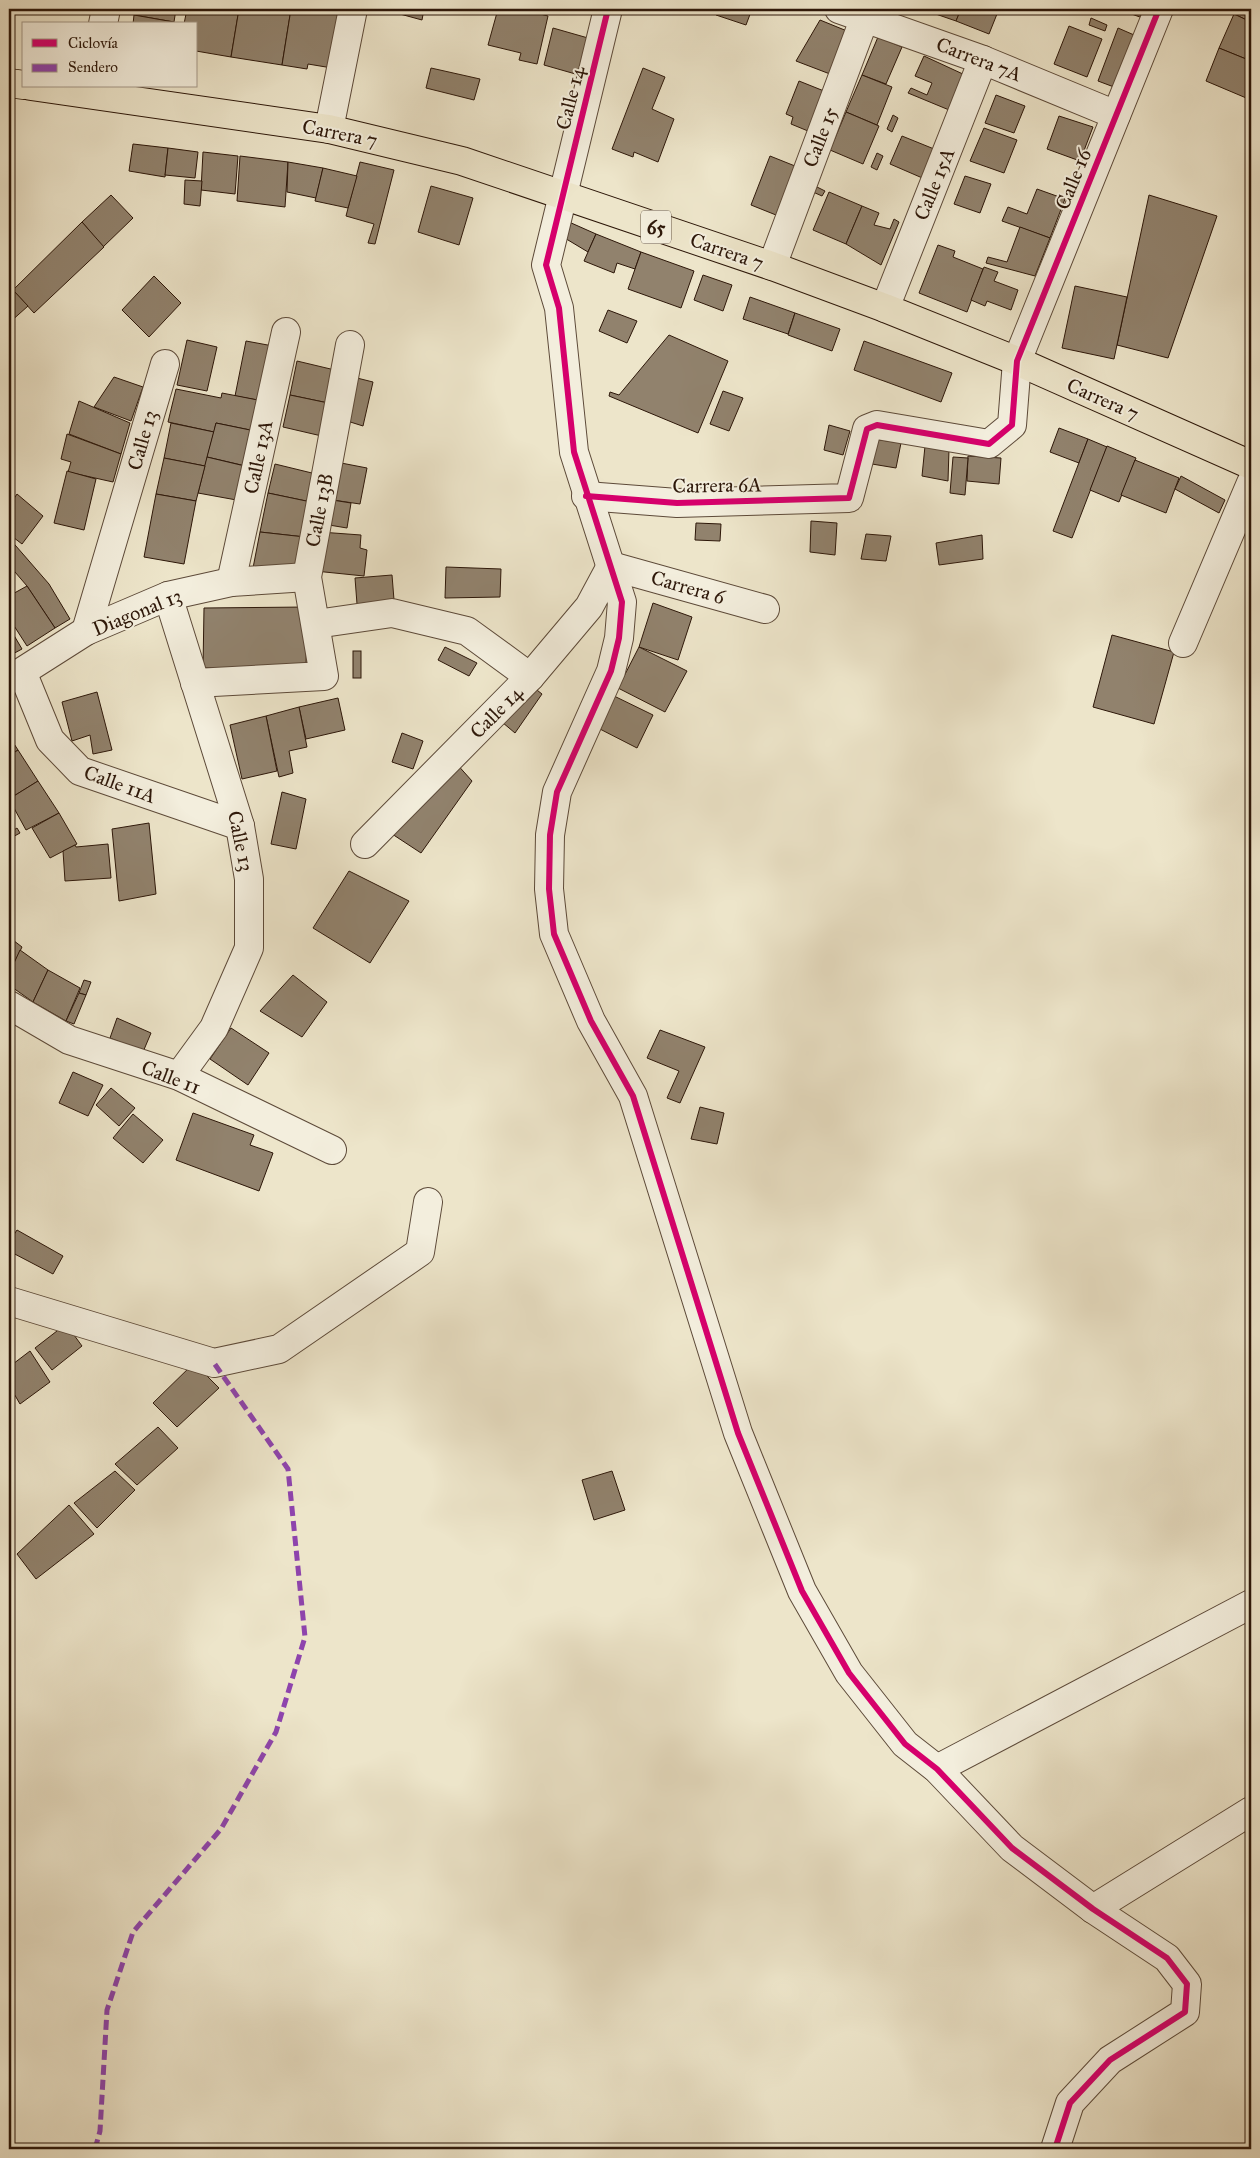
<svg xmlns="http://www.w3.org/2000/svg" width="1260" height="2158" viewBox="0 0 1260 2158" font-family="'IM FELL Great Primer',serif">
<rect width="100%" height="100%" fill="#ede5ca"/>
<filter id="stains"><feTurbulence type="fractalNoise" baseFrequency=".004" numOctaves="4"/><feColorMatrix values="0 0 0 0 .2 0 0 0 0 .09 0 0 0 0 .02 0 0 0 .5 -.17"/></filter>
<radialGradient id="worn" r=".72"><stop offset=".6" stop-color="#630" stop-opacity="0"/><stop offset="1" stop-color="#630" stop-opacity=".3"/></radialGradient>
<g fill="#91826d" stroke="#2d1709">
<polygon points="135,9 176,9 174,22 134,15"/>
<polygon points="187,9 239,9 231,57 196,51 196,24 184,24"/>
<polygon points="239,9 291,9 282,65 231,57"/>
<polygon points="291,9 343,9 332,68 308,64 307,69 282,65"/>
<polygon points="390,9 424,9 422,20 389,11"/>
<polygon points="498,9 521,9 548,16 537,64 519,60 521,53 488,45"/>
<polygon points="719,9 752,9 746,25 716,15"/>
<polygon points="928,9 961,9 956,21 927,11"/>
<polygon points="961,9 999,9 989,34 956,21"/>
<polygon points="1100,9 1114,9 1112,14"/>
<polygon points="1118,9 1152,9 1148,20"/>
<polygon points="1237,9 1251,9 1251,22 1234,14"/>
<polygon points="1234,14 1251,22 1251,61 1219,48"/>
<polygon points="134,15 174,22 173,24 133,24"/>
<polygon points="1091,18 1107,25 1105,31 1089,25"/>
<polygon points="820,20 847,31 830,74 796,61"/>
<polygon points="1069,26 1102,39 1087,77 1054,64"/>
<polygon points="553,28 595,40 586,77 544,65"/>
<polygon points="1118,28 1141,38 1122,90 1098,81"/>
<polygon points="878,37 902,47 886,84 862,75"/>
<polygon points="1219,48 1251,61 1251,100 1206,81"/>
<polygon points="924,56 965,75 954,112 908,93 911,88 927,95 932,83 915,76"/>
<polygon points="431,68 480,79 474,100 426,88"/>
<polygon points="643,68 665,77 652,109 674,119 658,162 634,152 633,157 612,149"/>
<polygon points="862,75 892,87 877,125 846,112"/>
<polygon points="799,81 824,91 808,131 791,124 793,117 786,114"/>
<polygon points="996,95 1025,106 1014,133 985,123"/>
<polygon points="846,112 879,126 863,164 830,150"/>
<polygon points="893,115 898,118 892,132 887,129"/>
<polygon points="1059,116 1093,127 1080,161 1047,149"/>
<polygon points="984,128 1017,140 1004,173 970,161"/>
<polygon points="902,136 939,151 927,180 890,164"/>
<polygon points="133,144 168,148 165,177 129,171"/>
<polygon points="168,148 198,152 195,178 165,175"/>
<polygon points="203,152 238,156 235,194 201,190"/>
<polygon points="877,153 883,156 877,170 871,167"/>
<polygon points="240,156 288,162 285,207 237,201"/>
<polygon points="770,156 795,166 776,215 751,205"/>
<polygon points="288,162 323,168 316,198 287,192"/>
<polygon points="360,162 394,170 375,244 368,243 374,224 346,216"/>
<polygon points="323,168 357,176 348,208 315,201"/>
<polygon points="965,176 991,184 980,213 954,204"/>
<polygon points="185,180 202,181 200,206 184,204"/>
<polygon points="431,186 473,198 459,245 418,232"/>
<polygon points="815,186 825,191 822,196 813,192"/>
<polygon points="1037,189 1065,199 1050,238 1002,221 1008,207 1027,214"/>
<polygon points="829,192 862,206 846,244 813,230"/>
<polygon points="111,195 133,218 103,247 82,222"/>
<polygon points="1149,195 1217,216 1168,358 1117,345"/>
<polygon points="862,206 879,213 874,225 890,229 894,219 899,222 881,265 846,244"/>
<polygon points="82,222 104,247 34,313 13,290"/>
<polygon points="569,222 596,234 588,252 563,237"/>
<polygon points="1020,227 1050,238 1035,276 986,263 988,257 1007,262"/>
<polygon points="596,234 641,252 635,269 617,263 614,273 584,261"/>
<polygon points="938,245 955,251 953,257 983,269 967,312 919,293"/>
<polygon points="641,252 694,271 681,308 628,289"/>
<polygon points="984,267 998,272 994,281 1018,290 1011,310 987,301 985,306 971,300"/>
<polygon points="703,275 732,285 723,311 694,300"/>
<polygon points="154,276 181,303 149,337 122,310"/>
<polygon points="1075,286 1127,297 1114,359 1062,348"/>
<polygon points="13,290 28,306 9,323 9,294"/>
<polygon points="750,297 795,313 788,334 743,319"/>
<polygon points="608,310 637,321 627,343 599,331"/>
<polygon points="795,313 840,329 832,351 788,335"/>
<polygon points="669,335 728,361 698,433 609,396 610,392 619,395"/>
<polygon points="187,340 217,347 207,391 177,385"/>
<polygon points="246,341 273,346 263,401 235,396"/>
<polygon points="864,341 952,373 941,402 854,370"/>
<polygon points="9,359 13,359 9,384"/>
<polygon points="297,361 339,371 333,404 290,395"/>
<polygon points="114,377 143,387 131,421 94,407"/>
<polygon points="353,377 373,382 363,426 344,420"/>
<polygon points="176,389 221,398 222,393 263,401 255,431 216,423 214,432 168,422"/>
<polygon points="723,391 743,398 729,431 710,424"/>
<polygon points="290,395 333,404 326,437 283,427"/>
<polygon points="79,401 130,423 121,454 69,434"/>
<polygon points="171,423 214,432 205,466 164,458"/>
<polygon points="216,423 255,431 250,467 207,457"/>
<polygon points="829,425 850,431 843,455 824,450"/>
<polygon points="1059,428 1088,439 1079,463 1050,452"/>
<polygon points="67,434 121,454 113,482 68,472 71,462 61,459"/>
<polygon points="874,439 901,443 896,468 866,463"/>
<polygon points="1088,439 1107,447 1072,538 1053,531"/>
<polygon points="925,446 949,449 948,481 922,476"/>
<polygon points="1107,446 1136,458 1119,502 1090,490"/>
<polygon points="968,456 1001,458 999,484 967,481"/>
<polygon points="207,457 249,467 242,501 198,493"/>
<polygon points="953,457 968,458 965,495 950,493"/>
<polygon points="164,458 205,466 196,501 156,494"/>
<polygon points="1135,460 1179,478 1166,513 1121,495"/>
<polygon points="336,462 367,468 360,504 326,499"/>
<polygon points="275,464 316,474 311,502 268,493"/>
<polygon points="67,471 96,479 84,530 54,523"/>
<polygon points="1181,476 1225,500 1219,513 1175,489"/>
<polygon points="268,493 311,502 305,537 260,532"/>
<polygon points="17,494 43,516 22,544 9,534 9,506"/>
<polygon points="156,494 196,501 184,564 144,557"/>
<polygon points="326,499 351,503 347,528 323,524"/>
<polygon points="811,521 837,523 835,555 810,552"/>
<polygon points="696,523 721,524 720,541 695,540"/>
<polygon points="260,532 305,537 299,572 253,568"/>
<polygon points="320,532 361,535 360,548 367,550 364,576 315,571"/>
<polygon points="866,534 891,536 886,561 861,559"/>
<polygon points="982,535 983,559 939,565 936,543"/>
<polygon points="9,538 49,584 70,619 55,628 27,586 9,565"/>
<polygon points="446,567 501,569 500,597 445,598"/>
<polygon points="392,575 394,600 357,604 355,578"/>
<polygon points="27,586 55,628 27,646 9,618 9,596"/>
<polygon points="653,603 692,617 678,660 639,647"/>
<polygon points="307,607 306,668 203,668 204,608"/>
<polygon points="12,632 22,649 9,656 9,633"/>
<polygon points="1112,635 1174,652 1154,724 1093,707"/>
<polygon points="445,647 477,663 469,676 438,660"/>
<polygon points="639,647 687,671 665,712 618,688"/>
<rect x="353" y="651" width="8" height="27"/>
<polygon points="528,683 542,694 515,733 496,717"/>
<polygon points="97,692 112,750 93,754 90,735 72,741 62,702"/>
<polygon points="612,695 653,715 637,748 596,727"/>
<polygon points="338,698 345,730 306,739 299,707"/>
<polygon points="299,707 307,747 289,751 293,773 279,777 266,716"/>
<polygon points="266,716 277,771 242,779 230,725"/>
<polygon points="402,733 423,741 413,769 392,762"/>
<polygon points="9,736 18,750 9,756"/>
<polygon points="18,750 38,781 9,799 9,756"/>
<polygon points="455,762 472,781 421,853 386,830"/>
<polygon points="38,781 59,813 26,830 9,799"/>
<polygon points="282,792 306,799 296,849 271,844"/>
<polygon points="59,813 77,844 50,858 32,828"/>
<polygon points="149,823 156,894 119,901 112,829"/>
<polygon points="17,828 20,833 9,839 9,833"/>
<polygon points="108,844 111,878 65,881 63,851 75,845 76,847"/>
<polygon points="349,871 409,901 370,963 313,928"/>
<polygon points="9,937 22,947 9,974"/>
<polygon points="20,950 48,970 33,1002 9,985 9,974"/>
<polygon points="48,970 80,988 66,1021 33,1002"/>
<polygon points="293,975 327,1002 302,1037 260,1011"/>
<polygon points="84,980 91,982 86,995 79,993"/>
<polygon points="79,993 86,995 74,1024 66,1021"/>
<polygon points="117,1018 151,1033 143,1052 110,1038"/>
<polygon points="231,1028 269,1053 248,1085 210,1059"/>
<polygon points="660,1030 705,1047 680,1103 667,1098 679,1071 647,1058"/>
<polygon points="73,1072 103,1085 88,1116 59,1103"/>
<polygon points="111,1088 135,1108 119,1126 96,1105"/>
<polygon points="700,1107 724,1113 717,1144 691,1139"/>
<polygon points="193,1113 254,1135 250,1145 273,1153 259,1191 176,1160"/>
<polygon points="133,1114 163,1140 143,1163 113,1138"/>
<polygon points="9,1174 14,1182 9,1186"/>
<polygon points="17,1230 63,1256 53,1274 9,1251 9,1242"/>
<polygon points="66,1324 82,1346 52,1370 35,1348"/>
<polygon points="30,1351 50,1382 20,1404 9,1385 9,1367"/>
<polygon points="194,1363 219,1388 177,1427 153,1403"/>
<polygon points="158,1427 178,1448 137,1485 115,1464"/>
<polygon points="115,1471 135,1490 97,1528 74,1503"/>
<polygon points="612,1471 625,1510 594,1520 582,1480"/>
<polygon points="69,1505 94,1534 36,1579 17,1554"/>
</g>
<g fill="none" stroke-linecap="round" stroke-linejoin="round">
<g stroke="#5d4a39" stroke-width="30">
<g id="minor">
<polyline points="608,9 546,265 559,308 574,452 622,602 619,638 611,671 557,792 550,835 549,889 554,934 591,1021 633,1096 738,1433 802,1591 849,1673 905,1744 937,1769 1012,1848 1093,1909 1167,1958 1187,1984 1185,2012 1110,2060 1070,2103 1055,2149"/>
<polyline points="839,9 983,60 1116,115"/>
<polyline points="103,24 106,9"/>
<polyline points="329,129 353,9"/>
<polyline points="772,266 868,9"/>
<polyline points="885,308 983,60"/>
<polyline points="586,496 677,503 849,498 867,429 877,425 989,444 1012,425 1017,361 1159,9"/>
<polyline points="611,566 765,609"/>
<polyline points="231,582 286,332"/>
<polyline points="168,596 240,826 249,879 249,948 214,1028 179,1076"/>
<polyline points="316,624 392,613 467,631 530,677"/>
<polyline points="86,631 165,364"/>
<polyline points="1183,643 1251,483"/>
<polyline points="23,674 50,740 80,771 240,826"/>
<polyline points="9,680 86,631 168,596 231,582 307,577"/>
<polyline points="195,683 324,676 307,577 350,345"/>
<polyline points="365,844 530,677 589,607 611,566"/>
<polyline points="9,1005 69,1040 179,1076 332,1150"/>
<polyline points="9,1301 214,1363 279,1349 420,1252 428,1202"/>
<polyline points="937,1769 1251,1604"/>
<polyline points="1093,1909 1251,1811"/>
</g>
</g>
<g stroke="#2d1709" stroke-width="30">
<g id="major">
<polyline points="9,83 24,85"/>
<polyline points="31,86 329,129 462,161 772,266 885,308 1017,361 1251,465"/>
</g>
</g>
<use href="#minor" stroke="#f3eedd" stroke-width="28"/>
<use href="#major" stroke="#ede5ca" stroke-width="28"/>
<polyline stroke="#8e44ad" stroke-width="5" stroke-dasharray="10 5" stroke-linecap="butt" points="95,2149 100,2131 107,2010 133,1932 221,1829 276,1732 305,1637 288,1469 214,1363"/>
<g stroke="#f3eedd" stroke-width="9">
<g id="cycleway">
<polyline points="608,9 546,265 559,308 574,452 622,602 619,638 611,671 557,792 550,835 549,889 554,934 591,1021 633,1096 738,1433 802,1591 849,1673 905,1744 937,1769 1012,1848 1093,1909 1167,1958 1187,1984 1185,2012 1110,2060 1070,2103 1055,2149"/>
<polyline points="586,496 677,503 849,498 867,429 877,425 989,444 1012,425 1017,361 1159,9"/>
</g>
</g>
<use href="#cycleway" stroke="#d6006c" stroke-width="6"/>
</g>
<g text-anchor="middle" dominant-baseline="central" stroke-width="4" stroke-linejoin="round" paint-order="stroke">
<rect fill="#f3eedd" stroke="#685849" stroke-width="1" x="641" y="210.5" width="30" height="33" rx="4"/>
<g font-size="19" font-weight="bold" fill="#2d1709">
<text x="656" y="227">65</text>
</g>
<g font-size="20" fill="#2d1709" stroke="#f3eedd">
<text transform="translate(979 59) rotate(21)">Carrera 7A</text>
<text transform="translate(570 98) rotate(-76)">Calle 14</text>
<text transform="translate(340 133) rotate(11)">Carrera 7</text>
<text transform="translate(820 137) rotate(-69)">Calle 15</text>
<text transform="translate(1073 179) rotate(-68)">Calle 16</text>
<text transform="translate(934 184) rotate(-68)">Calle 15A</text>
<text transform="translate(727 251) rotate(19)">Carrera 7</text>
<text transform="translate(1103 399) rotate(24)">Carrera 7</text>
<text transform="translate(142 440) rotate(-74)">Calle 13</text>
<text transform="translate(258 457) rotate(-78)">Calle 13A</text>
<text transform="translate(717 485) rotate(-1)">Carrera 6A</text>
<text transform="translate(319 510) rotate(-79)">Calle 13B</text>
<text transform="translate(688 587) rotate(16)">Carrera 6</text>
<text transform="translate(137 612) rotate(-22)">Diagonal 13</text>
<text transform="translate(496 712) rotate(-45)">Calle 14</text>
<text transform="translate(120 784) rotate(20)">Calle 11A</text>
<text transform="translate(241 841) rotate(78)">Calle 13</text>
<text transform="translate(171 1077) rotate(21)">Calle 11</text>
</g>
</g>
<rect width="1260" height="2158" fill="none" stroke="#ede5ca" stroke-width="30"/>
<rect x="10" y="10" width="1240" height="2138" fill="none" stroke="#2d1709" stroke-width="2.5"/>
<rect x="15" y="15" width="1230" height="2128" fill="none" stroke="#2d1709"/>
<rect x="22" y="22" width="175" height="65" fill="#f3eedd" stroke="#a49888"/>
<rect x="32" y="39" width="25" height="8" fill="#d6006c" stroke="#a49888"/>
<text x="68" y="48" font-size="15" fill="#2d1709">Ciclovía</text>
<rect x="32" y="64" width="25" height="8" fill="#8e44ad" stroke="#a49888"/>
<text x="68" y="72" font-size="15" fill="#2d1709">Sendero</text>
<rect width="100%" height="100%" filter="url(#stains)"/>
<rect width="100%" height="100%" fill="url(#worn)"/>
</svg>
